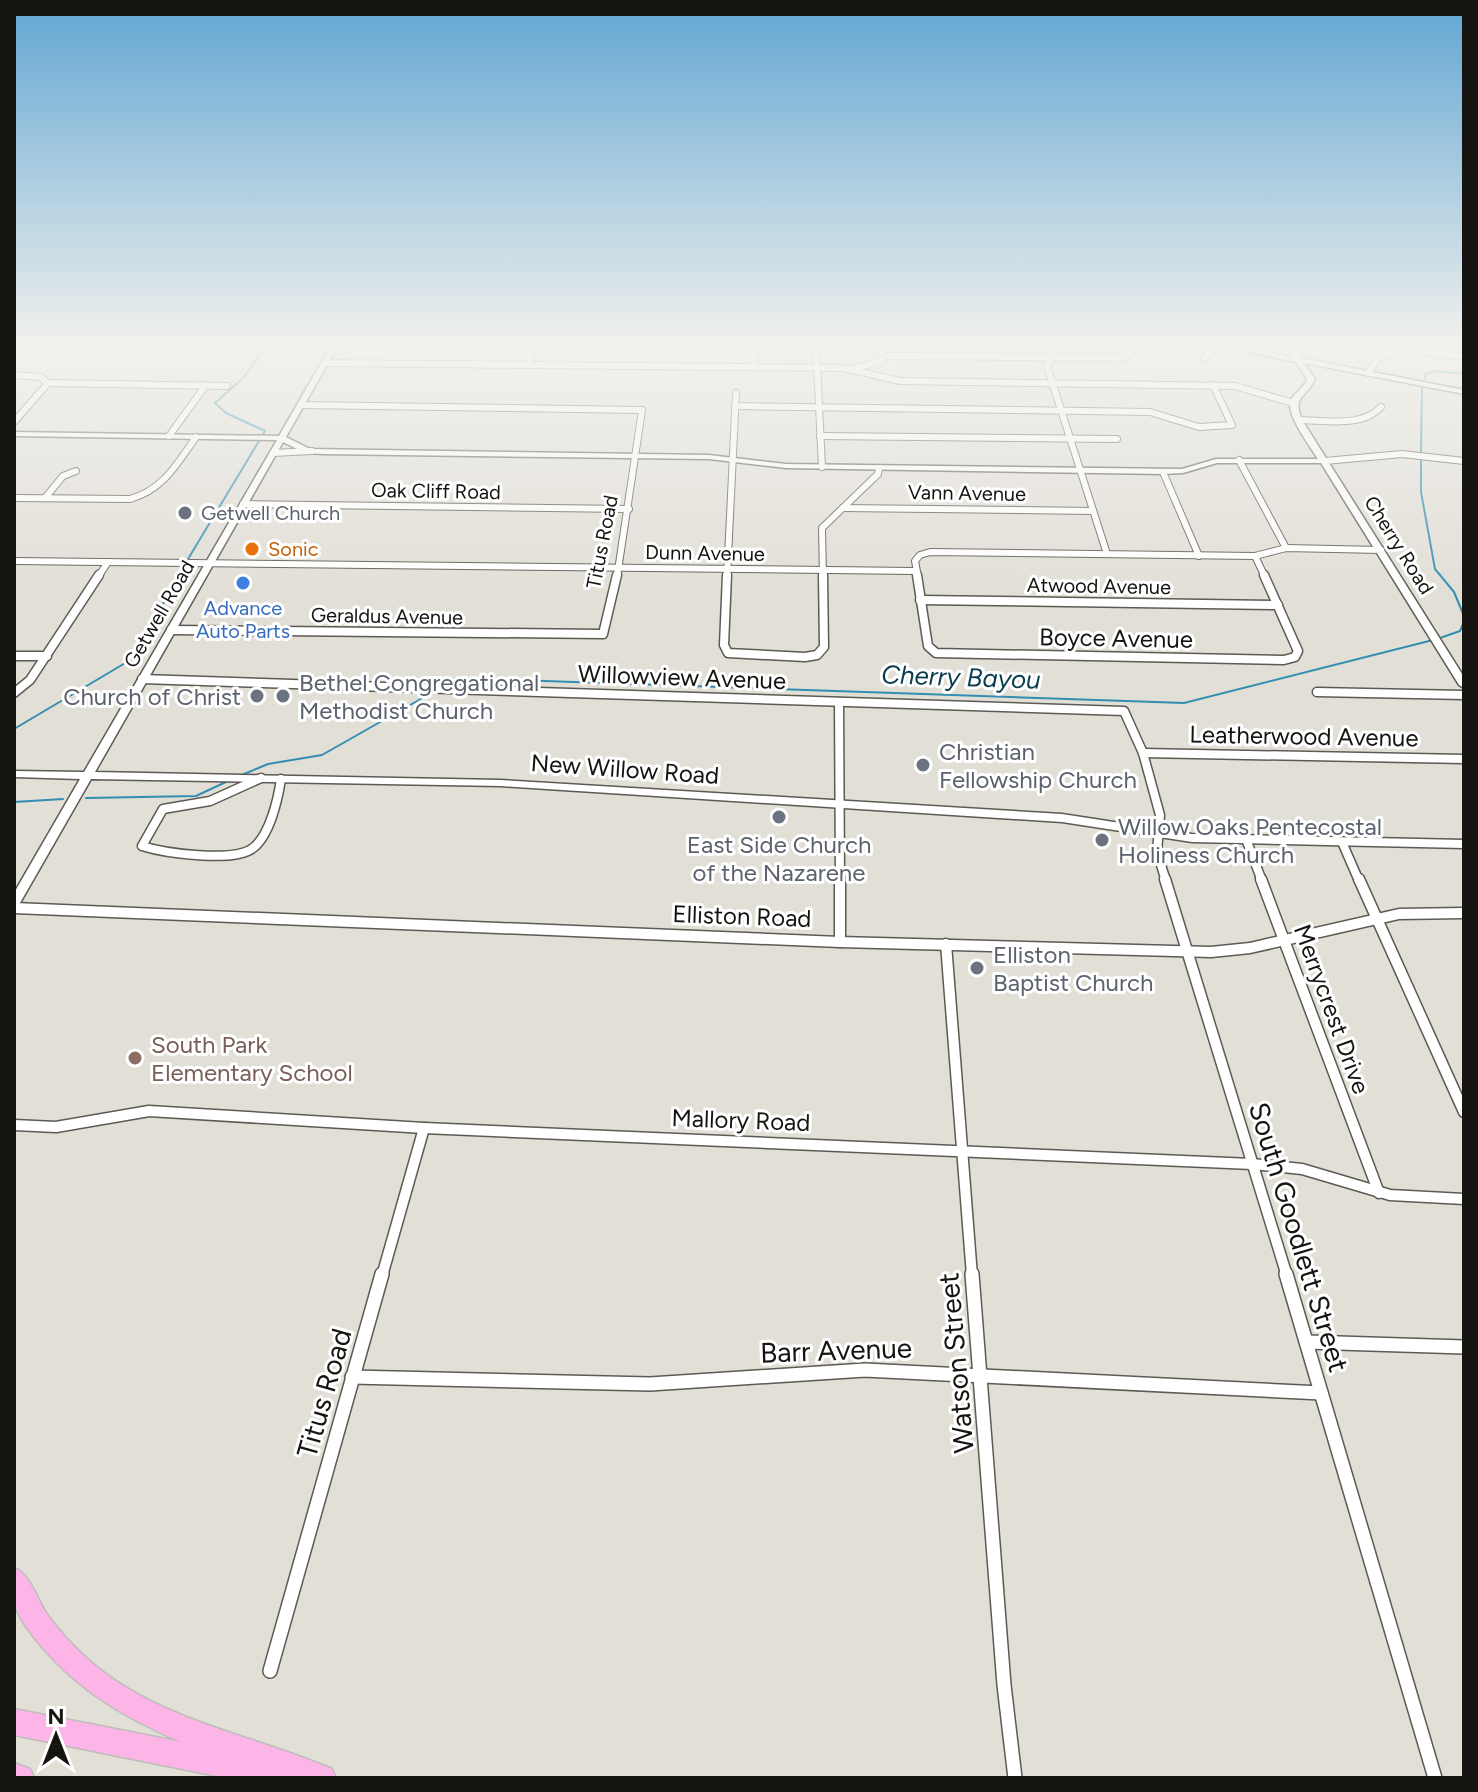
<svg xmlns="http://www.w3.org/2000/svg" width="1478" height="1792" viewBox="0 0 1478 1792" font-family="Figtree,sans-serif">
<rect width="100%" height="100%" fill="#e2dfd7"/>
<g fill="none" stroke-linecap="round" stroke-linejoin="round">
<g stroke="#348eb2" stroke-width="2">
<polyline points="1421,454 1422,389 1426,374 1435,371 1464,374"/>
<polyline points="1421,460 1421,492 1435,569 1454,592 1464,616"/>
<polyline points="188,559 265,431 226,413 215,403 244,377 267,344"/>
<polyline points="1440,638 1460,631 1464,622"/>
<polyline points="446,685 456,678 1184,703 1433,640"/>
<polyline points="14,729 132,659 185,565"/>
<polyline points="244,774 268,764 322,755 433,692"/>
<polyline points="86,798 196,796 228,781"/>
<polyline points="14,802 63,799"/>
</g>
<g stroke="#5d5a53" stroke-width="8">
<g id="street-far3">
<polyline points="311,344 336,344"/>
<polyline points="816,344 822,467"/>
<polyline points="1059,344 1047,366 1107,554"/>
<polyline points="1374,344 1464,357"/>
<polyline points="884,356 1124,358 1130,353 1127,344"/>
<polyline points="1205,358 1216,344"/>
<polyline points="325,363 844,368 900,381 1235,386 1293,403"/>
<polyline points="528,365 533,344"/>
<polyline points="753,367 754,344"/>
<polyline points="856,368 882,361 882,344"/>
<polyline points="1368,373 1378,358 1394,350"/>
<polyline points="14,375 41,377 48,383 227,386"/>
<polyline points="301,405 642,410 617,577"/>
<polyline points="735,406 1150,412 1199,427 1232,425 1213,385"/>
<path d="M1298,420C1325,420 1362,428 1381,407"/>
<polyline points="14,422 48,383"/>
<polyline points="169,436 206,385"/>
<polyline points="820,436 1117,439"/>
<polyline points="273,453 312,451"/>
<polyline points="1239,460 1286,548"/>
<polyline points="1325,461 1402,454 1464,461"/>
<polyline points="1163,472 1199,556"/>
<path d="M14,498L130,499C163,490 177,464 196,437"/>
<polyline points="45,498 63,476 76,471"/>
<polyline points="243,504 629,509"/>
<polyline points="843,508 1092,511"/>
<polyline points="1255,556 1265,577"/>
<polyline points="1255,556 1286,548 1381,550"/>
<polyline points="14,561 915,571"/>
<polyline points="98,577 108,562"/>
<polyline points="727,577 736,393"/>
<polyline points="823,577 822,528 878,474 879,468"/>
<polyline points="918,577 915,561 920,555 930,552 1255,556"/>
</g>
</g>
<g stroke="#5d5a53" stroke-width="11">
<g id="street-far2">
<polyline points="727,575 724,645 728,653 805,657 817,655 824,647 823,575"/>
<polyline points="917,575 928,646 936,653 1284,660 1295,657 1298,651 1264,575"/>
<polyline points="920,600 1278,605"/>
<polyline points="171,630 603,634 617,575"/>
<polyline points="14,656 47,656"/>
<polyline points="142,679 1124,711 1143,753 1160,815 1157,852 1166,881"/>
<polyline points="1317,692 1464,695"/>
<polyline points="14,693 30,680 99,575"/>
<polyline points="839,702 840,881"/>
<polyline points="1143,753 1464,759"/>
<path d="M261,778L210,801L163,809L142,846C164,853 234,863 253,848C270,835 278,799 281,779"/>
<polyline points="1246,839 1262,881"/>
<polyline points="1342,842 1359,881"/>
</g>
</g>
<g stroke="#5d5a53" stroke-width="13">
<g id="street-far1">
<polyline points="840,879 840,942"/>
<polyline points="1165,879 1287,1276"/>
<polyline points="1261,879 1379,1193"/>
<polyline points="1359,879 1464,1112"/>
<polyline points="14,908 840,942 1211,952 1250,948 1399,914 1464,913"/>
<polyline points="946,944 972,1276"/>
<polyline points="14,1125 56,1127 149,1111 424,1128 1252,1164 1302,1169 1390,1195 1464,1199"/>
<polyline points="382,1276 424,1128"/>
</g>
</g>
<g stroke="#5d5a53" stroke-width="16">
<g id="street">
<polyline points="972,1274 1004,1685 1015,1778"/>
<polyline points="1286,1274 1435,1778"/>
<polyline points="1307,1342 1464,1347"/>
<polyline points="352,1377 650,1384 865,1370 1321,1393"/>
<polyline points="270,1671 382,1274"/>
</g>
</g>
<g stroke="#5d5a53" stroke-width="3">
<path id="secondary" d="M332,344H339L286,437L310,449L709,455L786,464L1182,469L1216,459H1318C1310,446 1285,414 1291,400C1295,392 1304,388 1307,379L1296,362L1212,344H1226L1293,357L1285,344H1292L1301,358L1464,390V394L1304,363L1315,379C1306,398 1292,396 1302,420L1464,677V688L1459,685L1321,463H1217L1183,473L1163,474L786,468L709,459L323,454L305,453L283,442L95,772L500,780L1062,814L1192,834L1464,840V848L1192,842L1062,822L500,786L91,779L20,903L14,907V893L80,779L14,777V771L84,772L277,440L14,436V432L279,436Z"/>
</g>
<g stroke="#bdbdbc" stroke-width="3">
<g id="highway">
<path d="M14,1568C32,1575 37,1602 49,1617C67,1641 90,1664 116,1681C182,1725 260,1738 332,1769L336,1778H227L14,1735V1709L181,1742C128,1719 80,1692 42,1647C32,1635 20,1621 15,1605C11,1595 14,1579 14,1568Z"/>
<polygon points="14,1763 30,1769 34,1778 14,1778"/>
</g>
</g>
<use href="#street-far3" stroke="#fff" stroke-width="6"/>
<use href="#street-far2" stroke="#fff" stroke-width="8"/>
<use href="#street-far1" stroke="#fff" stroke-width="10"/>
<use href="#street" stroke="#fff" stroke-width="13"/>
<use href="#secondary" fill="#fff" fill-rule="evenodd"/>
<use href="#highway" fill="#fdb4e7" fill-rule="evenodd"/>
</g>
<linearGradient id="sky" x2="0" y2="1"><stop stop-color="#60a5d2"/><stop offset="0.58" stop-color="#f2f1ed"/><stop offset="1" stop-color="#f2f1ed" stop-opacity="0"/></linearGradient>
<rect width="1478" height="595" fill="url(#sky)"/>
<g fill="#6b7280" stroke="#fff" stroke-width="3">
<circle cx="185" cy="513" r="8"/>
<circle cx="257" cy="696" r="8"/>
<circle cx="283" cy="696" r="8"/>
<circle cx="923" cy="765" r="8"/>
<circle cx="779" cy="817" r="8"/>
<circle cx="1102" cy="840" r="8"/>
<circle cx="977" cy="968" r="8"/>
</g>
<circle fill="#e8710a" stroke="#fff" stroke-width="3" cx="252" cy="549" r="8"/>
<circle fill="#3f7fe0" stroke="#fff" stroke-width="3" cx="243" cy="583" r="8"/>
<circle fill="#8d6e63" stroke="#fff" stroke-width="3" cx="135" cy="1058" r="8"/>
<g text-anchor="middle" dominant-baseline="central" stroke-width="6" stroke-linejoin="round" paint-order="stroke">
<g font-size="20" fill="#151411" stroke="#fff">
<text transform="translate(436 491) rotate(1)">Oak Cliff Road</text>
<text transform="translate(967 493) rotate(1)">Vann Avenue</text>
<text transform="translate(602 542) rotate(-79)">Titus Road</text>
<text transform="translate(1399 545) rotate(58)">Cherry Road</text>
<text transform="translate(705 553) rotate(1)">Dunn Avenue</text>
<text transform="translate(1099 586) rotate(1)">Atwood Avenue</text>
<text transform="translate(159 614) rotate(-60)">Getwell Road</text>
<text transform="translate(387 616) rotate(1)">Geraldus Avenue</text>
</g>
<g font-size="20" fill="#5b616d" stroke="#fff" text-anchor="start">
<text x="201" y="513">Getwell Church</text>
</g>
<g font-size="20" fill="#c56008" stroke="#fff" text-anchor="start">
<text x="268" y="549">Sonic</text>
</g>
<g font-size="20" fill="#366cbe" stroke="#fff">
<text x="243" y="608">Advance<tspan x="243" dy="23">Auto Parts</tspan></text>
</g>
<g font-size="24" fill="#151411" stroke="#fff">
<text transform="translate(1116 638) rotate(1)">Boyce Avenue</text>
<text transform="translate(682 677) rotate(2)">Willowview Avenue</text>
<text transform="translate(1304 736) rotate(1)">Leatherwood Avenue</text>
<text transform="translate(625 769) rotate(4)">New Willow Road</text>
<text transform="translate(742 916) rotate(2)">Elliston Road</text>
<text transform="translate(1332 1009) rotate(70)">Merrycrest Drive</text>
<text transform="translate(741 1120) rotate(2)">Mallory Road</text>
</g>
<g font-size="24" fill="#5b616d" stroke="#fff" text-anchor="start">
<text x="299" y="682">Bethel Congregational<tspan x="299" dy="28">Methodist Church</tspan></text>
<text x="241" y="696" text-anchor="end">Church of Christ</text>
<text x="939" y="751">Christian<tspan x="939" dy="28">Fellowship Church</tspan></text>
<text x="1118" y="826">Willow Oaks Pentecostal<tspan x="1118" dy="28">Holiness Church</tspan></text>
<text x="779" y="844" text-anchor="middle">East Side Church<tspan x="779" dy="28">of the Nazarene</tspan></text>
<text x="993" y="954">Elliston<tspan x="993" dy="28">Baptist Church</tspan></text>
</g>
<g font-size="24" fill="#785e54" stroke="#fff" text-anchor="start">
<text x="151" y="1044">South Park<tspan x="151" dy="28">Elementary School</tspan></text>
</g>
<g font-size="26" font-style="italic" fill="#083d50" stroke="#fff">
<text transform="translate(961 677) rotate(2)">Cherry Bayou</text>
</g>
<g font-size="28" fill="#151411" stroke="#fff">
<text transform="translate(1299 1237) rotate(73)">South Goodlett Street</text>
<text transform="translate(836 1350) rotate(-2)">Barr Avenue</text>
<text transform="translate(956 1363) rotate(-95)">Watson Street</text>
<text transform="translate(324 1393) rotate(-74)">Titus Road</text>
</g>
</g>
<rect width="1478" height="1792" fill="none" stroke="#151411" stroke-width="32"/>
<g transform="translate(56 1736)" stroke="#ffffff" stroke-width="6" paint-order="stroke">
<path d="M0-6L14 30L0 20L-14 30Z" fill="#151411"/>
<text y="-12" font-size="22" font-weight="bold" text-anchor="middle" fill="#151411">N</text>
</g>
</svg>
